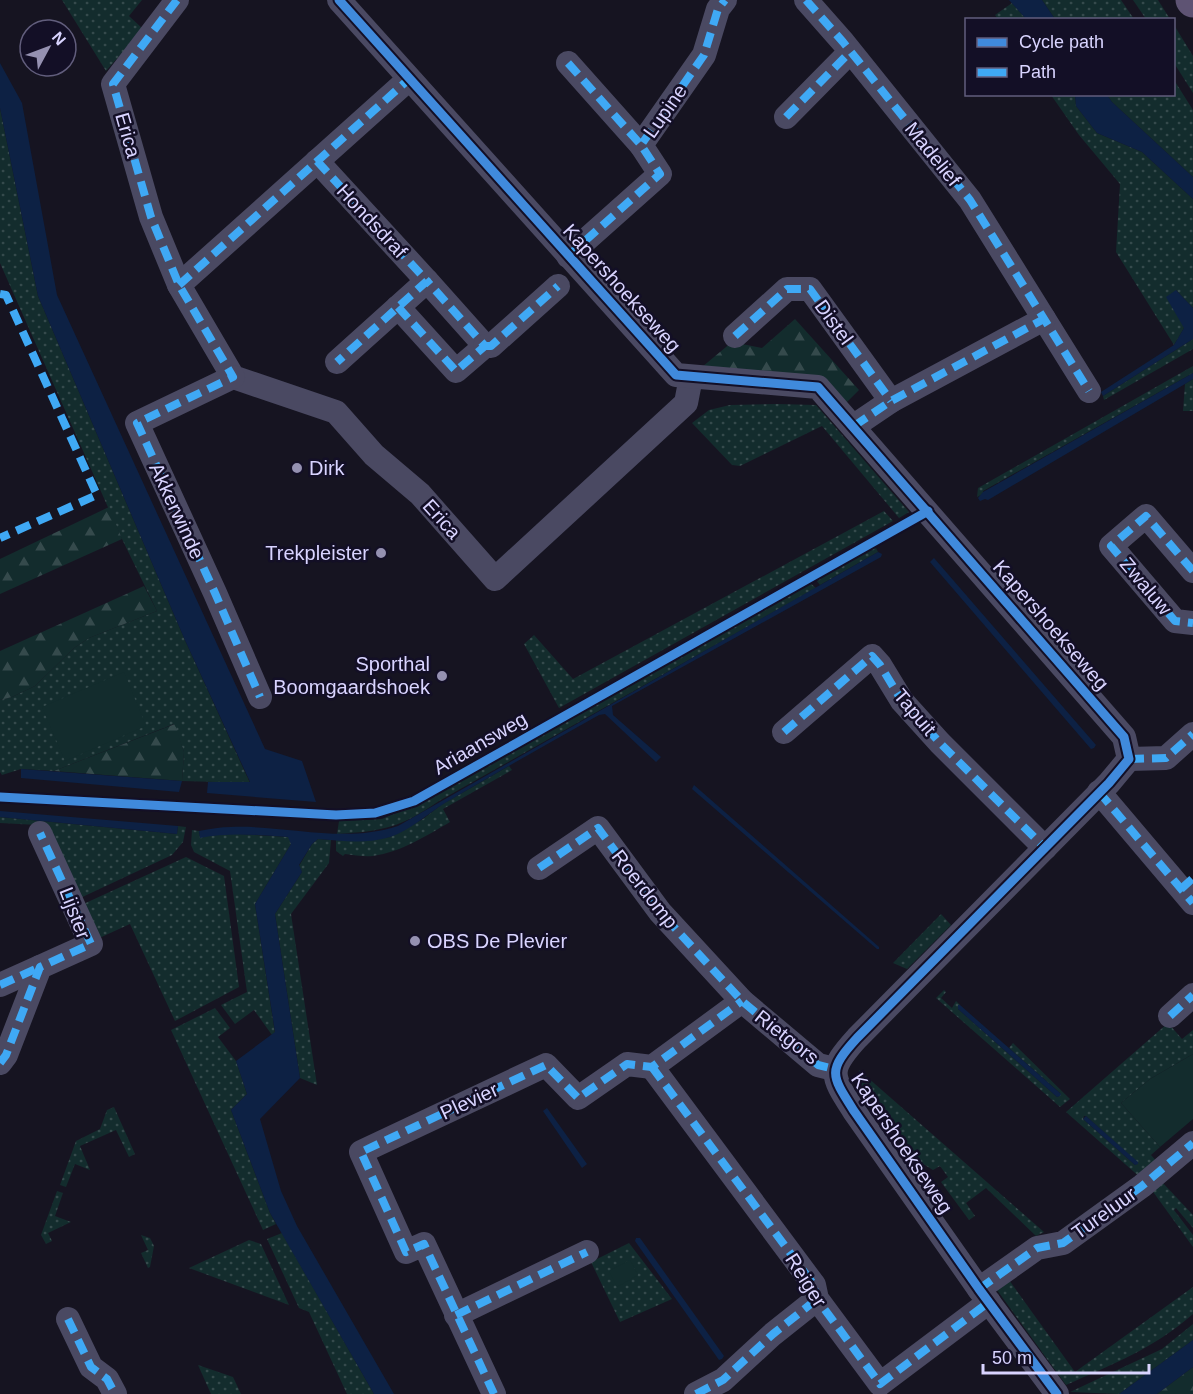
<svg xmlns="http://www.w3.org/2000/svg" width="1193" height="1394" viewBox="0 0 1193 1394" font-family="Helvetica,sans-serif">
<defs>
<pattern id="grass-dots" width="8" height="8" patternUnits="userSpaceOnUse" patternTransform="scale(1.5)"><rect width="8" height="8" fill="#132c2d"/><path d="M2 2h.1M6 6h.1" fill="none" stroke="#354a4c" stroke-width="1.8" stroke-linecap="round"/></pattern>
<pattern id="forest-firs" width="22" height="20" patternUnits="userSpaceOnUse" patternTransform="scale(1.5)"><rect width="22" height="20" fill="#132c2d"/><path d="M5 1l3.5 6h-7zM16 11l3.5 6h-7z" fill="#354a4c"/></pattern>
</defs>
<rect width="100%" height="100%" fill="#161421"/>
<g fill="url(#grass-dots)" fill-rule="evenodd">
<polygon points="62,0 142,0 129,16 143,29 106,71"/>
<polygon points="1042,0 1121,0 1134,19 1055,19"/>
<polygon points="1133,0 1158,0 1170,19 1146,19"/>
<polygon points="1012,3 1026,19 998,19 995,15"/>
<polygon points="1174,25 1193,56 1193,93 1174,63"/>
<polygon points="1174,80 1193,110 1193,177 1112,102 1107,95 1174,94"/>
<polygon points="1051,95 1075,95 1076,106 1097,133 1142,152 1193,199 1193,308 1176,290 1184,328 1174,345 1116,252 1120,184 1079,135"/>
<polygon points="0,108 38,296 184,638 250,783 182,781 184,752 174,724 54,771 21,769 2,775 0,772 0,700 12,697 35,686 74,648 89,638 157,611 122,539 0,263"/>
<polygon points="1193,339 1193,349 1104,400 1103,396"/>
<polygon points="1193,366 1193,373 983,491 983,494 977,497 978,488"/>
<polygon points="1193,379 1193,411 1183,411 1185,384"/>
<polygon points="777,404 816,405 909,512 899,518 822,426 740,466 732,465 692,423 709,410 730,405"/>
<polygon points="884,511 893,521 559,708 524,644 534,635 573,679"/>
<polygon points="875,546 878,552 820,585 816,580"/>
<path d="M810,583L816,588L439,801C400,828 383,831 337,834L339,821L382,819L435,796Z"/>
<path d="M509,766L512,770L443,809L450,822C426,836 401,852 373,856C364,857 354,855 345,854L343,856L336,851V840L356,841L390,837L423,819L441,805Z"/>
<polygon points="0,817 177,834 178,826 186,827 183,842 172,855 76,900 38,825 0,823"/>
<polygon points="192,830 199,831 200,837 220,833 289,837 291,844 255,904 275,1033 272,1035 254,1010 235,1024 221,1005 247,992 230,871 194,852 191,845"/>
<polygon points="318,839 331,840 329,863 291,914 317,1085 300,1078 275,914 302,872 299,866 312,844"/>
<polygon points="186,857 224,876 239,987 175,1021 130,924 95,940 79,906"/>
<polygon points="941,914 951,925 907,969 893,963"/>
<polygon points="944,990 946,992 941,998 952,1008 956,1001 960,1005 958,1009 1057,1097 1060,1096 1060,1093 1009,1048 1013,1043 1070,1099 1060,1107 936,998"/>
<polygon points="215,1008 230,1028 218,1037 236,1061 247,1094 231,1110 270,1213 276,1224 263,1230 171,1030"/>
<path d="M1168,1023L1182,1039L1193,1030V1054L1150,1079L1121,1103L1160,1147L1151,1155L1158,1163L1142,1179L1066,1112ZM1084,1116H1086L1138,1163L1135,1165L1083,1119Z"/>
<polygon points="859,1070 1044,1232 1036,1236 986,1188 966,1203 975,1216 969,1220 941,1182 948,1177 940,1166 933,1170 910,1156 865,1094 858,1077"/>
<polygon points="114,1107 135,1154 129,1157 116,1130 80,1146 90,1170 75,1164 66,1187 60,1185 76,1141 100,1129 107,1110"/>
<polygon points="1162,1182 1193,1215 1193,1228 1176,1208 1174,1210 1193,1235 1193,1247 1151,1189"/>
<polygon points="57,1191 63,1193 55,1216 71,1222 48,1233 52,1241 46,1244 41,1235"/>
<polygon points="282,1233 374,1394 347,1394 309,1312 299,1308 267,1239"/>
<polygon points="141,1235 150,1238 154,1246 150,1267 148,1268 141,1253 148,1250"/>
<polygon points="249,1240 261,1244 289,1305 189,1268"/>
<polygon points="629,1243 672,1299 620,1322 591,1262"/>
<path d="M1009,1280L1075,1372L1193,1287V1314C1153,1349 1113,1364 1066,1385L997,1290Z"/>
<polygon points="1193,1324 1193,1340 1119,1394 1070,1392 1162,1349"/>
<polygon points="198,1365 233,1377 241,1394 211,1394"/>
</g>
<g fill="url(#forest-firs)">
<polygon points="795,319 859,390 845,404 696,372 732,342 762,348"/>
<polygon points="109,507 122,539 0,594 0,559"/>
<polygon points="144,586 157,611 89,638 74,648 35,686 12,697 0,700 0,651"/>
<polygon points="175,724 184,752 182,781 54,771"/>
<polygon points="1193,1367 1193,1394 1157,1394"/>
</g>
<g fill="#132c2d">
<polygon points="124,672 146,726 65,761 42,707"/>
<polygon points="1193,1054 1193,1119 1160,1147 1121,1103 1150,1079"/>
<polygon points="630,1260 638,1275 617,1287 609,1271"/>
</g>
<g fill="#0d2144">
<polygon points="1009,0 1042,0 1055,19 1026,19"/>
<polygon points="0,63 22,103 57,295 265,749 302,761 316,802 207,793 208,782 250,782 184,638 38,296 0,108"/>
<polygon points="1075,95 1107,95 1112,102 1193,177 1193,199 1142,152 1097,133 1076,106"/>
<polygon points="1176,290 1193,308 1193,339 1103,396 1101,392 1174,345 1184,328 1166,297"/>
<polygon points="1193,373 1193,379 1185,384 988,500 985,499 980,501 978,498 983,492"/>
<path d="M878,552L882,554L881,557L612,706L613,715L661,757L656,762L605,714L599,715C547,744 496,773 445,803C427,814 411,830 390,837C368,844 341,841 318,839L312,844L299,865L302,872L275,914L300,1078L260,1119L281,1191L297,1226L394,1394H374L270,1213L231,1110L247,1094L236,1061L275,1032L255,904L291,844L288,837C258,835 229,832 200,838L199,831C210,829 221,827 231,827C287,825 344,844 398,826Z"/>
<polygon points="934,558 1096,745 1094,748 1091,749 930,562"/>
<polygon points="21,769 182,781 179,792 21,778"/>
<polygon points="694,785 879,947 879,949 877,949 692,789"/>
<polygon points="0,811 178,826 177,834 0,817"/>
<polygon points="958,1005 960,1005 1061,1094 1060,1096 1057,1097 958,1009"/>
<polygon points="547,1108 587,1164 582,1168 543,1111"/>
<polygon points="1086,1116 1138,1162 1138,1164 1135,1165 1083,1119"/>
<polygon points="636,1238 640,1238 724,1356 722,1359 719,1360 635,1241"/>
<polygon points="1193,1340 1193,1367 1157,1394 1119,1394"/>
</g>
<g fill="none" stroke-linecap="round" stroke-linejoin="round">
<g stroke="#4a4962" stroke-width="24">
<polyline points="177,0 113,84 151,217 179,285 233,377 336,412 374,455 420,494 495,579 686,403 691,377"/>
<path d="M339,0L676,375L818,387L1124,737L1129,759L1109,783L857,1038C827,1071 831,1075 854,1111L979,1289L1057,1394"/>
<polyline points="806,0 843,42 970,200 1089,391"/>
<polyline points="568,63 641,145"/>
<polyline points="786,117 850,52"/>
<polyline points="317,161 427,281 337,362"/>
<polyline points="568,256 660,174 641,145 704,55 718,9 725,0"/>
<polyline points="179,285 409,79"/>
<polyline points="398,307 456,371 485,346 427,281"/>
<polyline points="735,336 787,289 810,289 891,401"/>
<polyline points="485,346 491,346 558,286"/>
<polyline points="233,377 137,423 215,593 260,697"/>
<polyline points="854,426 891,401 1044,319"/>
<polyline points="1193,571 1146,516 1111,546 1175,621 1193,623"/>
<polyline points="784,732 872,656 880,665 902,701 940,743 1045,848"/>
<polyline points="1129,759 1166,758 1193,734"/>
<polyline points="1099,792 1193,903"/>
<polyline points="539,868 598,828 660,912 742,1001 818,1065 834,1069"/>
<polyline points="0,985 40,967"/>
<polyline points="1170,1016 1193,995"/>
<polyline points="0,1063 6,1055 40,967 91,944 40,833"/>
<polyline points="652,1067 814,1285 817,1299 880,1384 989,1302"/>
<polyline points="979,1289 1037,1248 1063,1243 1142,1186 1193,1143"/>
<polyline points="456,1315 587,1252"/>
<polyline points="68,1319 91,1367 107,1379 115,1394"/>
<polyline points="494,1394 424,1244 406,1252 361,1152 546,1065 578,1098 627,1064 652,1067 742,1001"/>
<polyline points="696,1394 723,1380 773,1334 817,1299"/>
</g>
<polyline stroke="#5e5373" stroke-width="33" points="1192,0 1193,1"/>
<g stroke="#3fa9f5" stroke-width="8" stroke-dasharray="15 8" stroke-linecap="butt">
<polyline points="177,0 113,84 151,217 179,285 233,377 137,423 215,593 260,697"/>
<polyline points="806,0 843,42 970,200 1089,391"/>
<polyline points="568,63 641,145"/>
<polyline points="786,117 850,52"/>
<polyline points="317,161 427,281 337,362"/>
<polyline points="568,256 660,174 641,145 704,55 718,9 725,0"/>
<polyline points="179,285 409,79"/>
<polyline points="0,294 6,295 97,495 0,538"/>
<polyline points="398,307 456,371 485,346 427,281"/>
<polyline points="735,336 787,289 810,289 891,401"/>
<polyline points="485,346 491,346 558,286"/>
<polyline points="854,426 891,401 1044,319"/>
<polyline points="1193,571 1146,516 1111,546 1175,621 1193,623"/>
<polyline points="784,732 872,656 880,665 902,701 940,743 1045,848"/>
<polyline points="1129,759 1166,758 1193,734"/>
<polyline points="1099,792 1193,903"/>
<polyline points="539,868 598,828 660,912 742,1001 818,1065 834,1069"/>
<polyline points="1181,889 1193,878"/>
<polyline points="0,985 40,967"/>
<polyline points="1170,1016 1193,995"/>
<polyline points="0,1063 6,1055 40,967 91,944 40,833"/>
<polyline points="652,1067 814,1285 817,1299 880,1384 989,1302"/>
<polyline points="979,1289 1037,1248 1063,1243 1142,1186 1193,1143"/>
<polyline points="456,1315 587,1252"/>
<polyline points="68,1319 91,1367 107,1379 115,1394"/>
<polyline points="494,1394 424,1244 406,1252 361,1152 546,1065 578,1098 627,1064 652,1067 742,1001"/>
<polyline points="696,1394 723,1380 773,1334 817,1299"/>
</g>
<g stroke="#130f26" stroke-width="13">
<g id="cycleway">
<path d="M339,0L676,375L818,387L1124,737L1129,759L1109,783L857,1038C827,1071 831,1075 854,1111L979,1289L1057,1394"/>
<polyline points="0,797 336,815 375,813 414,801 928,511"/>
</g>
</g>
<use href="#cycleway" stroke="#408adc" stroke-width="9"/>
</g>
<g fill="#9591b1" stroke="#130f26" stroke-width="2">
<circle cx="297" cy="468" r="6"/>
<circle cx="381" cy="553" r="6"/>
<circle cx="442" cy="676" r="6"/>
<circle cx="415" cy="941" r="6"/>
</g>
<g text-anchor="middle" dominant-baseline="central" stroke-width="5" stroke-linejoin="round" paint-order="stroke">
<g font-size="20" fill="#d9d4ff" stroke="#130f26">
<text transform="translate(665 111) rotate(-55)">Lupine</text>
<text transform="translate(128 135) rotate(74)">Erica</text>
<text transform="translate(933 154) rotate(51)">Madelief</text>
<text transform="translate(372 221) rotate(47)">Hondsdraf</text>
<text transform="translate(622 288) rotate(48)">Kapershoekseweg</text>
<text transform="translate(834 322) rotate(54)">Distel</text>
<text transform="translate(177 511) rotate(65)">Akkerwinde</text>
<text transform="translate(442 519) rotate(48)">Erica</text>
<text transform="translate(1146 586) rotate(50)">Zwaluw</text>
<text transform="translate(1051 625) rotate(49)">Kapershoekseweg</text>
<text transform="translate(915 712) rotate(50)">Tapuit</text>
<text transform="translate(480 743) rotate(-30)">Ariaansweg</text>
<text transform="translate(645 889) rotate(52)">Roerdomp</text>
<text transform="translate(75 913) rotate(69)">Lijster</text>
<text transform="translate(787 1037) rotate(38)">Rietgors</text>
<text transform="translate(469 1101) rotate(-25)">Plevier</text>
<text transform="translate(902 1143) rotate(56)">Kapershoekseweg</text>
<text transform="translate(1104 1213) rotate(-36)">Tureluur</text>
<text transform="translate(806 1280) rotate(58)">Reiger</text>
</g>
<g font-size="20" fill="#d9d4ff" stroke="#130f26" text-anchor="start">
<text x="309" y="468">Dirk</text>
<text x="369" y="553" text-anchor="end">Trekpleister</text>
<text x="430" y="664" text-anchor="end">Sporthal<tspan x="430" dy="23">Boomgaardshoek</tspan></text>
<text x="427" y="941">OBS De Plevier</text>
</g>
</g>
<rect x="965" y="18" width="210" height="78" fill="#130f26" stroke="#625e7d" stroke-width="1.5"/>
<rect x="977" y="38" width="30" height="9" fill="#408adc" stroke="#625e7d" stroke-width="1.5"/>
<text x="1019" y="48" font-size="18" fill="#d9d4ff">Cycle path</text>
<rect x="977" y="68" width="30" height="9" fill="#3fa9f5" stroke="#625e7d" stroke-width="1.5"/>
<text x="1019" y="78" font-size="18" fill="#d9d4ff">Path</text>
<g transform="translate(48 48) rotate(49)"><circle r="28" fill="#130f26" stroke="#625e7d" stroke-width="1.5"/>
<path d="M0-4.5L10 22L0 15L-10 22Z" fill="#9591b1"/>
<text y="-9" font-size="16" font-weight="bold" text-anchor="middle" fill="#d9d4ff">N</text>
</g>
<path d="M983 1364v9h166v-9" fill="none" stroke="#d9d4ff" stroke-width="3"/>
<text x="992" y="1364" font-size="18" fill="#d9d4ff" stroke="#130f26" stroke-width="4.5" paint-order="stroke">50 m</text>
</svg>
